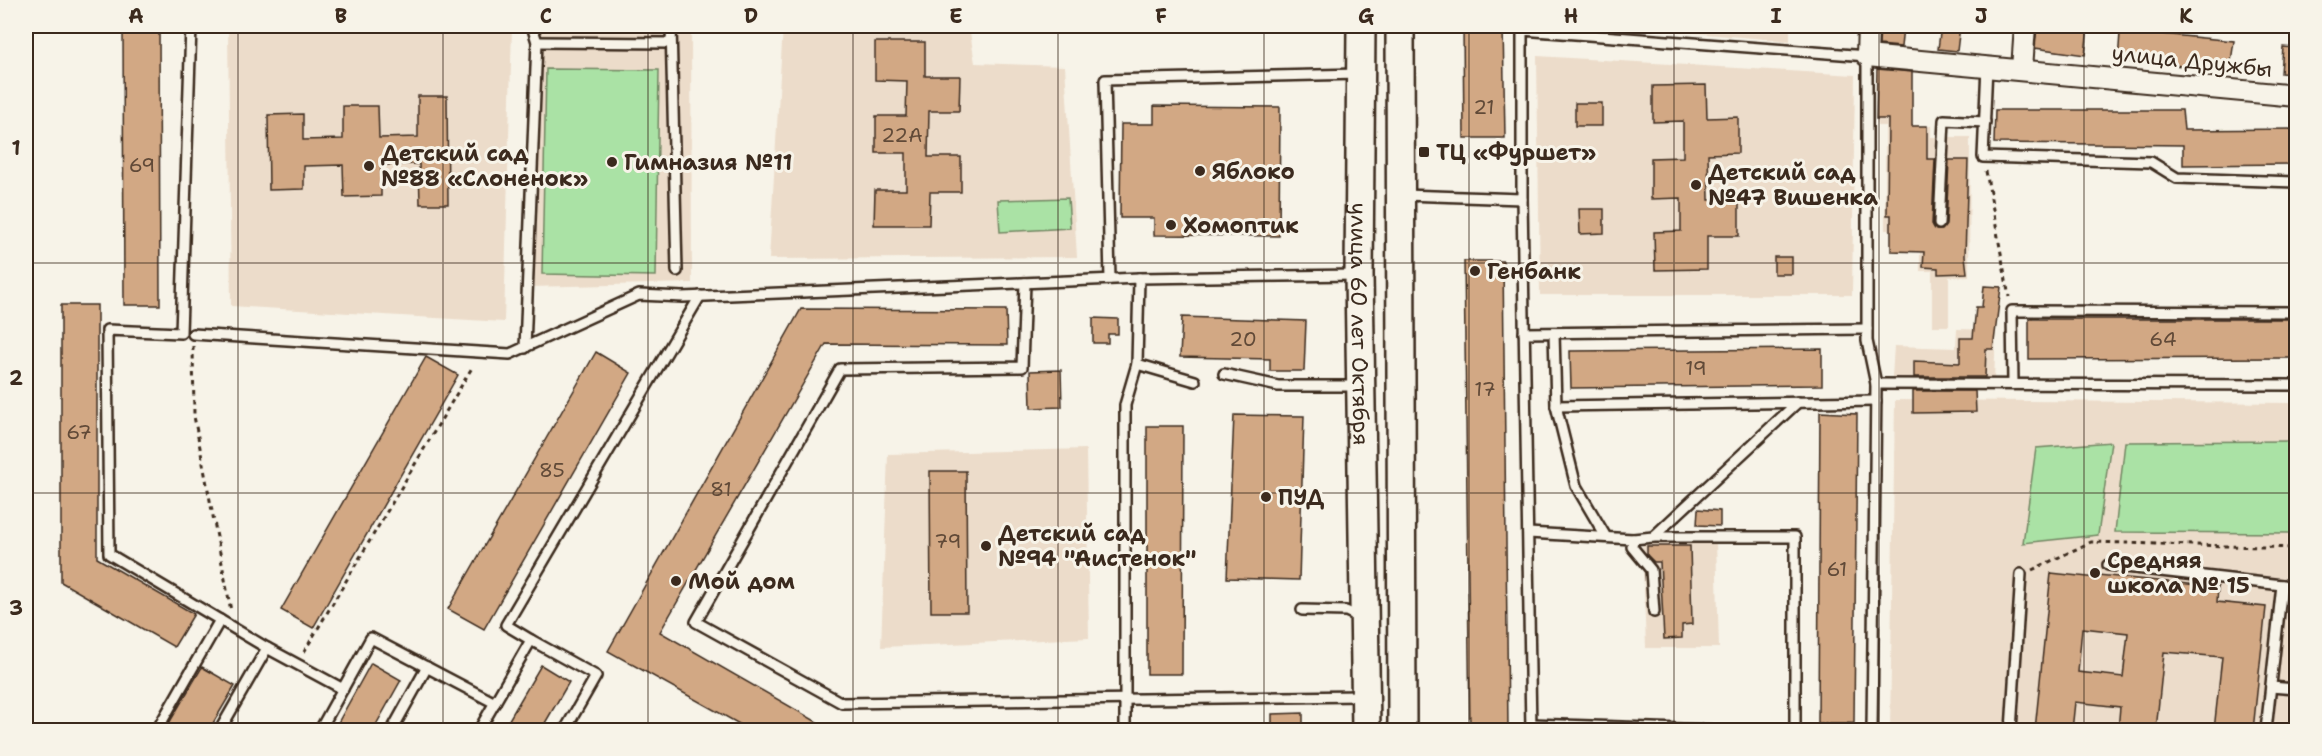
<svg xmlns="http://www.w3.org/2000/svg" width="2322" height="756" viewBox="0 0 2322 756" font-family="'Shantell Sans',sans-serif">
<rect width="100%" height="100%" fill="#f7f3e8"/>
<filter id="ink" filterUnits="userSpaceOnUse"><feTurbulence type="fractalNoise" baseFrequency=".0167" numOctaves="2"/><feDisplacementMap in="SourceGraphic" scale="12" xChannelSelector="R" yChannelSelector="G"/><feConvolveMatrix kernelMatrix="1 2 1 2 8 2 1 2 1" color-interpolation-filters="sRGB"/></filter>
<g filter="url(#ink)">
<g fill="#ecdcca">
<polygon points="228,26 512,26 504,322 231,306"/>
<polygon points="538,26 691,26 692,283 529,287"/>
<polygon points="783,26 969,26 975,63 1065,66 1077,257 769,259"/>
<polygon points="1610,26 1790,26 1790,41"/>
<polygon points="1537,56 1855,75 1852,295 1540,295"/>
<polygon points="1877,69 1911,69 1910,126 1931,126 1931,137 1970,137 1969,276 1949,277 1949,326 1932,326 1932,271 1920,271 1920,231 1885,230 1885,126 1877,126"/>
<polygon points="1957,329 1996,330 1994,381 1892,377 1894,346 1956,348"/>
<polygon points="1895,400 2296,403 2296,730 1890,730"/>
<polygon points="1086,449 1089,638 881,647 888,454"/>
<polygon points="1642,538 1716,541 1719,648 1646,648"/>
</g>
<g fill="#aae2a5" stroke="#728662" stroke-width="1.5">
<polygon points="546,69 659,70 656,276 542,274"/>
<polygon points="1068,198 1070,228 1000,232 998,200"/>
<polygon points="2296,441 2296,533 2115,532 2125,442"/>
<polygon points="2111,442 2098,535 2023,543 2036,448"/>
</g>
<g fill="#d2a884" stroke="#3b2a1e" stroke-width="1.5" fill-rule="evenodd">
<polygon points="123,26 159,26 160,305 124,305"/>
<polygon points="1463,26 1503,26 1505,138 1464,138"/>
<polygon points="1880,26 1903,26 1901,47 1879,45"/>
<polygon points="1941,26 1960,26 1957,51 1938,49"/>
<polygon points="2037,26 2088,26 2085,55 2035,48"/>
<polygon points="2120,33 2161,34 2234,41 2230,68 2190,64 2189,67 2159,63 2118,61"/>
<polygon points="875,42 925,42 925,76 960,76 959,111 929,111 928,157 961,157 961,192 930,192 929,225 874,225 875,190 906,190 906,153 876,153 876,116 906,116 907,81 875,80"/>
<polygon points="2283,47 2296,48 2296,74 2281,73"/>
<polygon points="1877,69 1912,72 1912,126 1927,126 1927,159 1935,159 1932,224 1936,230 1942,230 1946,225 1949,160 1968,160 1965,256 1967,273 1938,274 1938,268 1923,267 1924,252 1891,251 1891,215 1887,215 1888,119 1876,119"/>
<polygon points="1706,85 1707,118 1738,117 1738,153 1708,154 1709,200 1739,199 1739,236 1707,236 1707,269 1655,270 1654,232 1681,231 1681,198 1651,199 1651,158 1683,157 1683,121 1653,122 1653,86"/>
<polygon points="418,96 447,96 448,204 420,204 419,164 381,165 381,196 344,197 343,165 304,166 304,189 269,190 268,115 303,114 303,140 343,139 343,106 378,106 379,138 418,137"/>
<rect x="1575" y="103" width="27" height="23"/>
<polygon points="1154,106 1280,107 1279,236 1154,235 1154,218 1120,218 1121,124 1154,124"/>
<polygon points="1995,110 2182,110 2184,130 2296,129 2296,164 2183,165 2183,145 1994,143"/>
<polygon points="1579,209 1604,209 1604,233 1580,234"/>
<rect x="1774" y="257" width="18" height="17"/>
<polygon points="1464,261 1503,261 1508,730 1470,730"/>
<polygon points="1984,286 2001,287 1993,349 1986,349 1985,377 1914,377 1914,361 1960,363 1960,338 1973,338 1976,307 1982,307"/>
<polygon points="61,305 97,305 97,558 194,614 174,647 61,582"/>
<polygon points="801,309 1006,310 1007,345 826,344 660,632 831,730 750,730 608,651"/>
<polygon points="1182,317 1306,321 1304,371 1270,371 1270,359 1180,357"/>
<polygon points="1093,318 1118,319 1118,334 1108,334 1108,343 1093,343"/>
<polygon points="2029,319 2296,319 2296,358 2029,359"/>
<polygon points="1822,349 1822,385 1571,388 1570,351"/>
<polygon points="596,352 631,373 484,629 448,609"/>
<polygon points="426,357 458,375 313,628 281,610"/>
<polygon points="1061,370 1062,407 1031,408 1030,371"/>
<polygon points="1913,391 1975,391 1976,412 1913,413"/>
<polygon points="1820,412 1857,414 1854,723 1818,724"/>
<polygon points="1234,415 1304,416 1299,580 1227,578"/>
<polygon points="1147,426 1183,426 1182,674 1147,674"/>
<polygon points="930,471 966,471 967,612 931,612"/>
<polygon points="1698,509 1720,511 1720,526 1697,525"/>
<polygon points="1647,546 1690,546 1692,624 1682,625 1682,638 1664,639 1660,562 1654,562 1647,555"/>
<path d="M2051,573L2097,578L2098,575L2218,587L2217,602L2266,607L2253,730H2214L2222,657L2164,652L2156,730H2118L2120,707L2075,702L2072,730H2035ZM2082,628L2128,633L2123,677L2078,672Z"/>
<polygon points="371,663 401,680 373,730 334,730"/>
<polygon points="541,665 569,682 541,730 503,730"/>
<polygon points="202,667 235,686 209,730 165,730"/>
<polygon points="1303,713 1303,730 1272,730 1272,714"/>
</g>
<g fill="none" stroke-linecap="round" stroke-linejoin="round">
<g stroke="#3b2a1e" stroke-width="14">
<g id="service">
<polyline points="191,26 181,333 107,330 109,554 267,648 343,689"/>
<polyline points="671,26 677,271"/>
<polyline points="537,42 670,43"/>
<polyline points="1987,66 1983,157 2151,162 2177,178 2296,182"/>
<polyline points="1404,195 1522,199 1522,30 1867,56 1867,341 1876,384 1872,730"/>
<polyline points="1522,199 1531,730"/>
<polyline points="1939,224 1944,120 1985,122"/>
<polyline points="1139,278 1137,364 1195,381"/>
<polyline points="1110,279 1105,80 1359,74"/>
<polyline points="1025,283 1022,367 840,369 696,622 842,703 1363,696"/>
<polyline points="1524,333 1867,329"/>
<polyline points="1554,333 1556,406 1576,486 1606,537"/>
<polyline points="193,334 510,354 639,295 683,297 1139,278 1357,275"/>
<polyline points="525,348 537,42 532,26"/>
<polyline points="1224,374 1278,386 1358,386"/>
<polyline points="1876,384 2296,385"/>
<polyline points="2013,384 2012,311 2296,312"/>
<polyline points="1556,406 1876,401"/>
<polyline points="1528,533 1633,539 1632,547 1651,570 1654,612"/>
<polyline points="1653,537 1795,537 1795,730"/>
<polyline points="1633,539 1653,537 1798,402"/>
<polyline points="2108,565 2282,585 2266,730"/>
<polyline points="2282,585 2296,588"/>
<polyline points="1302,610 1346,611 1361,618"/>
<polyline points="531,640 506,625 700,296"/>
<polyline points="2271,687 2296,689"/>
<polyline points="1531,724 1713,730"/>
<polyline points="157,730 220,620"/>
<polyline points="220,730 267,648"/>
<polyline points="320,730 371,638 495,703"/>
<polyline points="392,730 427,667"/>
<polyline points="479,730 531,640 596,676 565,730"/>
<polyline points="1125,730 1125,405 1137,364"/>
<polyline points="2011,730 2021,574"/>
</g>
</g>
<g stroke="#3b2a1e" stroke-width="24">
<g id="minor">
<polyline points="1868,26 1867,56 2296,96"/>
<polyline points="2022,69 2025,26"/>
</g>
</g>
<g stroke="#3b2a1e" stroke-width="32">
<g id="secondary">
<path id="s1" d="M1361,26L1359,275L1366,730"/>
<polyline points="1400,26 1402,730"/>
</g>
</g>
<g stroke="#3b2a1e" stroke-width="3" stroke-dasharray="4.5 4.5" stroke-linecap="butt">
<polyline points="1986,171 2009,297"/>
<polyline points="193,346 194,416 231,611"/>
<polyline points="2032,570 2091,542 2296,548"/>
<polyline points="304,652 473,366"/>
</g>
<use href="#service" stroke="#f7f3e8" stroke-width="9"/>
<use href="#minor" stroke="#f7f3e8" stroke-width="20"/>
<use href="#secondary" stroke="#f7f3e8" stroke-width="27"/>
</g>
</g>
<path fill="none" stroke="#3b2a1e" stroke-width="1.5" stroke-opacity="0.55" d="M238,26V730M443,26V730M648,26V730M853,26V730M1058,26V730M1264,26V730M1469,26V730M1674,26V730M1879,26V730M2084,26V730M26,263H2296M26,493H2296"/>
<g fill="#3b2a1e" stroke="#f7f3e8" stroke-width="2">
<rect x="1418" y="146" width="12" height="12" rx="3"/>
<circle cx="612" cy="162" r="6"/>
<circle cx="369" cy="166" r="6"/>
<circle cx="1200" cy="171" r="6"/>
<circle cx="1696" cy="185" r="6"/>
<circle cx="1171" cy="225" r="6"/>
<circle cx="1475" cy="271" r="6"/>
<circle cx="1266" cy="497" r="6"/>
<circle cx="986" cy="546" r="6"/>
<circle cx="2095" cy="573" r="6"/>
<circle cx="676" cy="581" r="6"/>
</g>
<g text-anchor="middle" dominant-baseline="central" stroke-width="6" stroke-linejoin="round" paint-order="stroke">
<g font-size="20" fill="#614a38">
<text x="1484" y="107">21</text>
<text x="902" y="135">22А</text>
<text x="142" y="165">69</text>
<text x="1243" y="339">20</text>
<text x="2163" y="339">64</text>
<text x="1696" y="368">19</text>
<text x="1485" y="389">17</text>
<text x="79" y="432">67</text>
<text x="552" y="470">85</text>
<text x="721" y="489">81</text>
<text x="948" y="541">79</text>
<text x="1837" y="569">61</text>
</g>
<g font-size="22" fill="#3b2a1e" stroke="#f7f3e8">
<text transform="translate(2192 61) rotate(6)">улица Дружбы</text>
<text stroke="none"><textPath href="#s1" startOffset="298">улица 60 лет Октября</textPath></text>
</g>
<g font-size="22" font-weight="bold" fill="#3b2a1e" stroke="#f7f3e8" text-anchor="start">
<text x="1436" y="152">ТЦ «Фуршет»</text>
<text x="381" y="153">Детский сад<tspan x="381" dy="25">№88 «Слоненок»</tspan></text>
<text x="624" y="162">Гимназия №11</text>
<text x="1212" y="171">Яблоко</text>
<text x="1708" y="172">Детский сад<tspan x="1708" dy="25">№47 Вишенка</tspan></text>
<text x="1183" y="225">Хомоптик</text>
<text x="1487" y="271">Генбанк</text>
<text x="1278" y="497">ПУД</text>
<text x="998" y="533">Детский сад<tspan x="998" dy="25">№94 "Аистенок"</tspan></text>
<text x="2107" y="560">Средняя<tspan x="2107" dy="25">школа № 15</tspan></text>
<text x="688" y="581">Мой дом</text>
</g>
</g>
<rect width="2322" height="756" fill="none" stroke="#f7f3e8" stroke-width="66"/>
<rect x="33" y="33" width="2256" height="690" fill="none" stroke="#3b2a1e" stroke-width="2"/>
<g font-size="20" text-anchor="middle" font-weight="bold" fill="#3b2a1e">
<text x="136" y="23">A</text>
<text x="341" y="23">B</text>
<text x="546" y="23">C</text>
<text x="751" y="23">D</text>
<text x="956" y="23">E</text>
<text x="1161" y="23">F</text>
<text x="1366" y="23">G</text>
<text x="1571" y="23">H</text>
<text x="1776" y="23">I</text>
<text x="1981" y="23">J</text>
<text x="2186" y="23">K</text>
<text x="16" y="155">1</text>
<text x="16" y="385">2</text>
<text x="16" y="615">3</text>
</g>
</svg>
